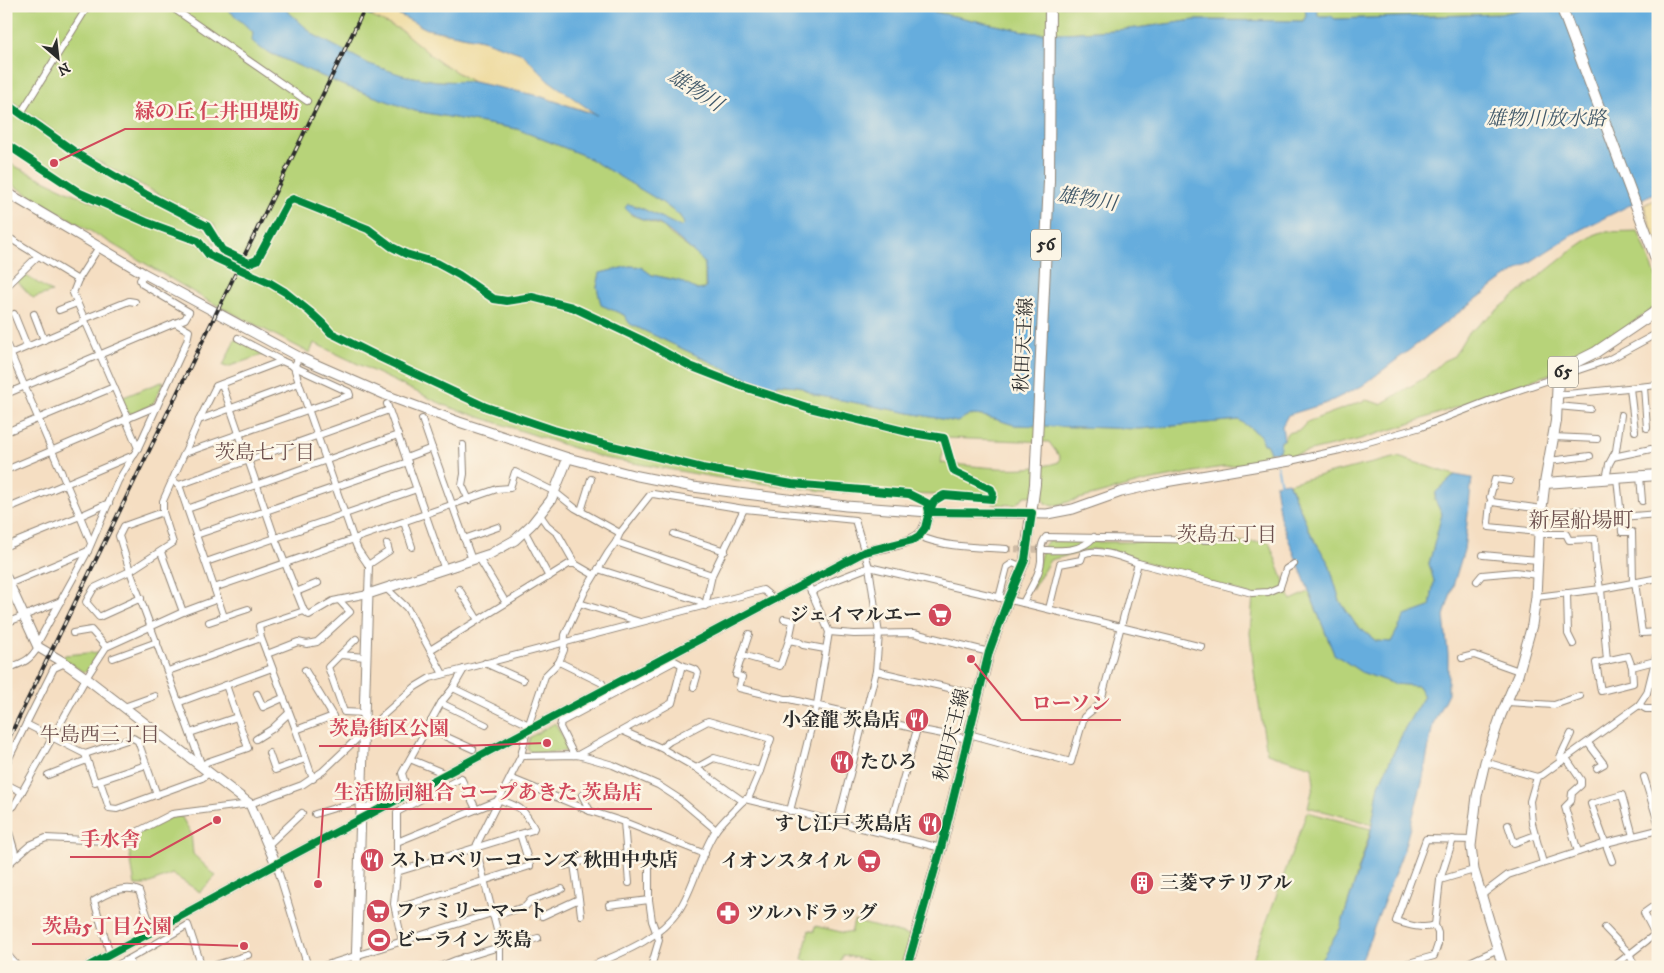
<svg xmlns="http://www.w3.org/2000/svg" width="1664" height="973" viewBox="0 0 1664 973" font-family="'IM FELL DW Pica','Noto Serif JP',serif">
<rect width="100%" height="100%" fill="#fcf5e5"/>
<filter id="ink" filterUnits="userSpaceOnUse"><feTurbulence type="fractalNoise" baseFrequency=".02" numOctaves="2"/><feDisplacementMap in="SourceGraphic" scale="10" xChannelSelector="R" yChannelSelector="G"/><feConvolveMatrix kernelMatrix="1 2 1 2 8 2 1 2 1" color-interpolation-filters="sRGB"/></filter>
<filter id="wash" filterUnits="userSpaceOnUse"><feTurbulence type="fractalNoise" baseFrequency=".0096" numOctaves="4" result="noise"/><feDisplacementMap in="SourceGraphic" scale="20" xChannelSelector="R" yChannelSelector="G"/><feGaussianBlur stdDeviation="1.12" result="paint"/><feColorMatrix in="noise" values="0 0 0 0 0 0 0 0 0 0 0 0 0 0 0 0 0 1.4 0 .05"/><feComposite in="paint" operator="in"/></filter>
<g filter="url(#wash)">
<rect width="100%" height="100%" fill="#f5dec2"/>
<g fill="#b7d379" stroke="#717f52" fill-rule="evenodd">
<path d="M6,6H224L253,32L263,50L342,85L415,111L517,129L585,156L660,201L680,216L685,225L681,227L641,208L628,204L631,215L664,227L669,233L700,257L705,264V289L698,290L673,279L652,275L641,267L630,266L600,273L597,287L601,305L624,315L630,324L738,375L775,387L776,384L798,386L815,395L957,422C960,421 964,417 967,416C978,412 1003,422 1014,425L1140,429L1239,420L1260,435L1263,444H1266L1270,452L1271,460L1210,469L1143,482L1053,506L1045,503L1042,495L1025,496L1015,505L993,504V499L936,495L833,492L720,478L604,458L446,406L314,343L310,353L205,299L6,181V162L67,191L217,252L222,245L214,224L90,157L6,97ZM945,438L1049,442L1060,457L1059,462C1022,474 979,466 941,463Z"/>
<polygon points="282,6 351,6 401,30 438,61 473,82 436,81 402,75 369,64 314,35"/>
<polygon points="907,6 1305,6 1306,16 1303,21 1195,20 1129,29 1064,33 1033,33"/>
<polygon points="1317,6 1540,6 1500,14 1334,19 1331,16 1318,16"/>
<polygon points="6,105 79,158 207,230 215,244 213,245 134,214 104,200 93,197 6,142"/>
<polygon points="1638,231 1658,281 1658,305 1593,351 1568,360 1558,371 1403,426 1357,440 1281,458 1279,451 1281,441 1284,440 1287,433 1300,430 1307,422 1366,400 1381,404 1426,377 1443,361 1454,356 1467,334 1575,248 1594,235 1602,232"/>
<polygon points="23,274 52,292 33,298 16,280"/>
<polygon points="235,339 265,354 227,367 223,366"/>
<polygon points="164,381 153,404 133,414 127,412 121,398"/>
<polygon points="1398,457 1455,475 1436,492 1435,500 1442,514 1429,564 1434,580 1430,607 1405,616 1391,642 1376,641 1356,625 1340,601 1329,564 1311,534 1289,483"/>
<polygon points="1049,540 1099,542 1269,542 1291,600 1309,592 1334,654 1361,672 1394,684 1418,686 1424,696 1405,728 1379,785 1372,824 1308,807 1314,784 1312,767 1267,753 1255,680 1250,633 1253,596 1117,553 1093,549 1050,560 1032,590 1043,547"/>
<polygon points="99,652 89,670 83,672 63,658 65,655"/>
<polygon points="555,723 569,748 568,751 532,754 527,748 530,737"/>
<polygon points="1307,812 1371,829 1340,929 1316,967 1250,967"/>
<polygon points="173,816 181,816 191,833 193,854 216,876 200,892 172,874 145,885 135,885 127,839"/>
<polygon points="854,921 911,936 900,967 843,955 841,963 834,967 806,966 807,961 802,960 809,930 814,932 815,926 845,933 846,932 851,933"/>
</g>
<g fill="#eeda9e" stroke="#8c8264">
<polygon points="390,10 427,29 483,40 523,54 548,80 599,115 539,96 473,82 438,61 401,30 370,16"/>
<polygon points="1658,198 1658,243 1656,243 1644,205"/>
</g>
<g fill="#66addd" stroke="#486c84">
<path d="M224,6H282L314,35L369,64L402,75L436,81L473,82L539,96L597,115L548,80L523,54L483,40L427,29L390,10L370,16L351,6H907L1033,33H1064L1129,29L1195,20L1303,21L1306,16L1305,6H1317L1318,16H1331L1335,19L1500,14L1540,6H1658V191L1580,230L1499,282L1362,386L1327,403L1288,415L1282,426L1284,440L1281,441L1279,451L1270,452L1266,444H1263L1260,435L1239,420L1140,429L1014,425C1003,422 978,412 967,416C964,417 960,421 957,422L815,395L798,386L776,384L775,387L738,375L630,324L624,315L601,305L597,287L600,273L630,266L641,267L652,275L680,281L697,290L704,289L706,286C705,279 706,268 704,263C701,257 665,227 659,224C646,219 635,219 625,208L628,204L641,208L681,227L684,224L680,216L660,201L585,156L517,129L415,111L342,85L263,50L252,41L253,32Z"/>
<polygon points="1455,475 1472,478 1464,550 1444,616 1448,654 1448,693 1433,724 1422,783 1404,849 1359,967 1316,967 1340,929 1370,835 1379,785 1405,728 1424,696 1418,686 1394,684 1361,672 1334,654 1280,518 1275,484 1288,482 1311,534 1329,564 1340,601 1356,625 1376,641 1391,642 1405,616 1430,607 1434,581 1429,564 1442,514 1435,500 1436,492"/>
</g>
<g fill="none" stroke-linecap="round" stroke-linejoin="round">
<g stroke="#66addd" stroke-width="2">
<polyline points="1275,450 1277,460"/>
<polyline points="1277,465 1281,485"/>
</g>
</g>
</g>
<g filter="url(#ink)">
<g fill="none" stroke-linecap="round" stroke-linejoin="round">
<polyline stroke="#cdbaa4" stroke-width="6" stroke-dasharray="6 3" stroke-linecap="butt" points="1006,549 1045,550"/>
<g stroke="#908476" stroke-width="8">
<g id="street">
<polyline points="170,6 307,101"/>
<polyline points="6,103 82,157 145,194 207,226 222,250 249,263 257,260 288,202 293,199 368,229 392,247 406,254 437,263 459,275 494,299 507,301 532,297 572,307 642,340 690,366 744,387 810,408 912,433 944,438 953,469 955,472 991,489 993,494 992,499 944,495 934,501 929,512"/>
<polyline points="21,113 88,6"/>
<polyline points="6,236 78,280"/>
<polyline points="99,247 78,280 73,293 128,419"/>
<polyline points="144,274 140,280 142,284 189,312 185,319 175,323"/>
<polyline points="6,287 38,256"/>
<polyline points="59,310 77,303"/>
<polyline points="14,314 27,346"/>
<polyline points="34,314 44,340"/>
<polyline points="84,319 129,301 135,302"/>
<polyline points="6,343 80,516 6,546"/>
<polyline points="6,356 85,322"/>
<polyline points="299,357 294,367 299,383 354,540 358,550 369,566 368,594 333,601 309,615 304,611 259,626 261,638 296,730 313,779"/>
<polyline points="222,384 275,538 304,611"/>
<polyline points="1644,387 1647,428"/>
<polyline points="1630,388 1635,431"/>
<polyline points="6,394 175,323 189,331 187,341 138,448 118,481 88,551 37,644"/>
<polyline points="1557,395 1658,385"/>
<polyline points="387,404 445,570"/>
<polyline points="1557,406 1590,409"/>
<polyline points="422,419 432,448"/>
<polyline points="126,420 138,448"/>
<polyline points="199,420 216,386 282,361"/>
<polyline points="6,432 114,387"/>
<polyline points="1553,437 1597,439"/>
<polyline points="463,445 464,474 462,485 469,500"/>
<polyline points="185,453 350,395 349,392 282,361 238,338"/>
<polyline points="1613,457 1651,449"/>
<polyline points="406,458 432,448 472,560"/>
<polyline points="1290,461 1340,450 1421,427 1501,396 1608,360 1658,333"/>
<polyline points="1549,461 1590,456"/>
<polyline points="6,470 157,406"/>
<polyline points="1640,476 1642,501"/>
<polyline points="1617,478 1621,517 1658,514"/>
<polyline points="1606,479 1609,464 1616,451 1621,415"/>
<polyline points="176,483 179,485 389,410"/>
<polyline points="1492,502 1490,497 1495,479 1510,481"/>
<polyline points="6,509 134,455"/>
<polyline points="187,509 398,435"/>
<polyline points="581,511 591,479"/>
<polyline points="540,515 547,525 558,534 575,564"/>
<polyline points="1541,515 1581,510"/>
<polyline points="1621,517 1622,532 1632,532 1633,583"/>
<polyline points="404,522 412,547"/>
<polyline points="525,532 549,577"/>
<polyline points="1539,532 1489,527 1488,523 1490,503 1492,502 1542,509"/>
<polyline points="674,534 725,551"/>
<polyline points="1539,534 1566,534 1569,540 1595,539 1596,562 1600,589"/>
<polyline points="196,535 408,462"/>
<path d="M919,536C946,548 977,547 1006,549"/>
<polyline points="464,539 498,527"/>
<polyline points="616,542 712,575"/>
<polyline points="91,543 80,516 109,503"/>
<path d="M1046,550C1064,551 1082,551 1094,537"/>
<polyline points="161,552 183,612"/>
<polyline points="1483,555 1538,560"/>
<polyline points="479,558 506,603"/>
<polyline points="206,562 417,489"/>
<polyline points="368,565 389,551 387,544"/>
<polyline points="598,569 699,601 705,606 712,575 744,509"/>
<polyline points="1477,581 1482,575 1515,572 1537,575"/>
<polyline points="1635,582 1642,633 1658,632"/>
<polyline points="6,585 88,551"/>
<polyline points="214,588 497,489 510,488 515,472 555,492 575,508 620,533"/>
<polyline points="387,589 407,608 443,674"/>
<polyline points="459,589 478,620"/>
<polyline points="1601,589 1607,661"/>
<polyline points="296,592 318,583"/>
<polyline points="811,592 833,581 869,567 1023,603 1202,647"/>
<polyline points="1567,593 1568,634 1573,644"/>
<polyline points="1536,597 1601,589 1658,578"/>
<polyline points="141,598 99,617 86,602 94,588 130,571 173,543 163,512"/>
<polyline points="999,598 1007,567 1013,563 1022,567"/>
<polyline points="218,599 224,617"/>
<polyline points="579,603 640,622"/>
<path d="M1023,603C1029,590 1040,575 1041,561C1041,552 1040,544 1046,537L1214,540"/>
<path d="M1049,609L1060,564L1081,560L1083,554C1096,547 1124,558 1138,563L1252,593L1268,592L1280,587L1286,569L1294,564"/>
<polyline points="784,619 793,621 789,640"/>
<polyline points="209,622 248,609"/>
<polyline points="6,623 61,601"/>
<polyline points="829,632 854,634 914,633 989,652"/>
<polyline points="73,633 91,630 106,647"/>
<polyline points="825,649 803,645 799,642 789,640 780,666 742,655 736,675 742,677 739,688 785,699 789,699 917,729 968,739"/>
<polyline points="430,650 569,564 575,564 594,575"/>
<polyline points="267,654 298,642 307,644 317,642 350,612 339,600"/>
<polyline points="340,655 356,639"/>
<polyline points="742,655 749,634"/>
<polyline points="113,658 157,642"/>
<polyline points="1462,658 1474,655 1519,671"/>
<polyline points="559,662 602,683 605,689"/>
<polyline points="485,663 523,680"/>
<polyline points="1632,667 1628,656 1596,663 1601,691 1633,683 1632,667 1655,661"/>
<path d="M6,669C22,663 29,662 38,647"/>
<polyline points="168,671 261,638"/>
<polyline points="876,671 979,695"/>
<polyline points="1650,684 1658,683"/>
<polyline points="226,685 248,748 207,762 202,766 130,571 119,536 124,526 163,512 163,501 199,420 299,383"/>
<polyline points="453,688 529,725"/>
<polyline points="257,694 263,707 283,698"/>
<polyline points="180,702 272,668"/>
<polyline points="1507,702 1554,705 1580,696"/>
<polyline points="441,703 486,725"/>
<polyline points="1639,705 1646,709 1658,709"/>
<polyline points="124,707 155,696"/>
<polyline points="364,713 344,712 328,667 340,655 366,657"/>
<polyline points="26,724 85,754 133,738 138,741 157,795"/>
<polyline points="427,728 473,749"/>
<polyline points="296,730 333,716 305,670"/>
<polyline points="623,731 661,748 696,768 714,758 760,771 771,739 708,721 670,741 661,748"/>
<polyline points="190,733 237,717"/>
<polyline points="969,734 1071,762 1084,717 1100,704 1138,563"/>
<polyline points="256,739 272,729 289,713"/>
<polyline points="1588,743 1604,764 1597,768"/>
<polyline points="269,753 275,770 305,759"/>
<polyline points="85,754 95,782 146,765"/>
<polyline points="574,755 560,727 561,722 675,661 682,665"/>
<polyline points="578,755 672,703 682,665 696,670 698,673 694,687"/>
<polyline points="521,756 578,755 613,765 658,785 678,798 716,830"/>
<polyline points="1566,758 1581,780 1581,785 1572,793 1571,801 1565,807 1578,852"/>
<polyline points="410,759 446,774"/>
<polyline points="1485,762 1537,777 1542,775 1639,705 1647,693 1658,649"/>
<polyline points="1561,762 1560,757 1571,734"/>
<polyline points="6,764 54,668 65,663"/>
<polyline points="696,768 743,801"/>
<polyline points="48,775 87,760"/>
<polyline points="1537,777 1530,801 1532,823 1543,863"/>
<polyline points="1644,777 1658,822"/>
<polyline points="510,778 590,811 624,822 705,854"/>
<polyline points="100,781 109,808 117,809 202,778 209,773"/>
<polyline points="6,784 22,792"/>
<path d="M498,799C521,808 522,806 534,828L533,830L520,834"/>
<polyline points="748,799 760,771"/>
<polyline points="361,810 406,787 402,773 441,703 453,688 464,669"/>
<polyline points="6,811 14,806 86,678 106,647 183,612 218,599 179,485"/>
<polyline points="590,811 582,795 598,787"/>
<polyline points="790,811 817,704 829,632 807,582"/>
<polyline points="315,814 361,800"/>
<polyline points="6,822 16,856"/>
<polyline points="624,822 629,883"/>
<polyline points="1508,825 1514,843 1536,835"/>
<polyline points="888,834 917,729"/>
<polyline points="397,842 497,801"/>
<polyline points="268,845 302,813"/>
<polyline points="649,861 649,900 652,921 659,940 651,967"/>
<polyline points="1612,861 1591,804 1622,795 1633,836"/>
<polyline points="276,864 308,967"/>
<polyline points="6,866 30,845 46,838 106,841 125,838 172,814 250,804 302,785 323,771 363,733 415,687 430,678 763,590 774,599"/>
<polyline points="565,866 602,856 627,854"/>
<polyline points="1440,880 1453,839"/>
<polyline points="1483,894 1508,875 1606,843 1658,830"/>
<polyline points="579,899 581,915"/>
<polyline points="1658,903 1644,913 1658,940"/>
<polyline points="609,905 649,900"/>
<polyline points="395,909 530,866 520,834 397,872"/>
<polyline points="493,916 525,907 531,900 562,889"/>
<polyline points="542,916 579,899 574,864"/>
<path d="M1435,925C1424,930 1408,925 1396,921L1426,839L1472,840"/>
<polyline points="1605,928 1629,953 1635,967"/>
<polyline points="402,941 394,904 397,872 397,812 461,778 476,809"/>
<polyline points="500,942 517,938 520,943 538,938"/>
<polyline points="6,953 18,967"/>
<path d="M110,954L94,901C107,893 125,885 139,891L153,932"/>
<polyline points="464,957 466,967"/>
<polyline points="129,959 188,925 202,967"/>
<polyline points="113,967 129,959 132,967"/>
<polyline points="209,967 248,955"/>
<polyline points="320,967 492,913"/>
<polyline points="439,967 456,960 499,947"/>
<polyline points="500,967 500,942 476,848 477,844 521,756 527,730 545,676 559,662 564,650 565,635 585,591 608,553 616,542 620,533 650,495 653,494 744,509 855,520 869,567 879,634 876,671 838,822"/>
<path d="M589,967C621,953 657,941 679,910C695,886 700,853 716,830C722,822 738,806 745,799L941,848"/>
<polyline points="1394,967 1434,956 1438,944 1438,933 1435,925 1440,880 1474,870"/>
<polyline points="1459,967 1498,949"/>
<polyline points="1613,967 1658,932"/>
</g>
</g>
<g stroke="#908476" stroke-width="11">
<g id="secondary">
<polyline points="6,192 143,273 299,357 388,396 459,422 568,458 633,475 693,487 746,494 846,506 929,512 1047,514 1073,509 1121,492 1165,482 1290,461"/>
<polyline points="6,577 38,647 65,663 86,678 250,804 276,864"/>
<path d="M87,967L276,864L864,552C878,548 911,544 920,534C926,528 927,520 929,512"/>
<polyline points="356,967 368,594 490,554 515,540 532,524 551,500 568,458"/>
<polyline points="1503,967 1474,870 1471,846 1477,796 1485,762 1501,715 1518,675 1532,625 1536,597 1539,534 1545,483"/>
</g>
</g>
<g stroke="#908476" stroke-width="12">
<g id="primary">
<polyline points="1561,6 1658,264"/>
<polyline points="1658,310 1596,352 1574,363 1558,377 1556,421 1545,483 1658,475"/>
<polyline points="907,967 941,848 989,652 1008,600 1025,560 1035,484 1049,181 1050,6"/>
</g>
</g>
<use href="#street" stroke="#fff" stroke-width="6"/>
<use href="#secondary" stroke="#fff" stroke-width="9"/>
<use href="#primary" stroke="#fff" stroke-width="10"/>
<g stroke="#2b2b2b" stroke-width="4">
<polyline id="rail" points="6,744 366,6"/>
</g>
<use href="#rail" stroke="#fcf5e5" stroke-width="2" stroke-dasharray="5.5" stroke-linecap="butt"/>
<g stroke="#fcf5e5" stroke-width="11">
<g id="cycleway">
<polyline points="6,103 82,157 145,194 207,226 222,250 249,263 257,260 288,202 293,199 368,229 392,247 406,254 437,263 459,275 494,299 507,301 532,297 572,307 642,340 690,366 744,387 810,408 912,433 944,438 953,469 955,472 991,489 993,494 992,499 944,495 934,501 929,512 925,528 919,536 912,540 864,552 276,864 87,967"/>
<polyline points="6,144 80,193 146,222 198,241 209,255 270,283 285,292 310,312 322,323 331,333 381,358 486,407 554,430 600,443 702,468 792,484 909,494 927,503 929,512"/>
<polyline points="907,967 941,848 989,652 1008,600 1025,560 1032,513 929,512"/>
</g>
</g>
<use href="#cycleway" stroke="#00873e" stroke-width="8"/>
</g>
</g>
<defs>
<g id="supermarket-disc" transform="scale(1.25)"><circle r="9.5" fill="#d1495b" stroke="#fcf5e5"/><path d="M-6-5.5h2.5l.6 2H6L4.5 2H-2.5L-4.4-4H-6ZM-1.5 3.2a1.3 1.3 0 1 0 .1 0ZM3 3.2a1.3 1.3 0 1 0 .1 0Z" fill="#fff"/></g>
<g id="restaurant-disc" transform="scale(1.25)"><circle r="9.5" fill="#d1495b" stroke="#fcf5e5"/><path d="M-5-6h1v4h1v-4h1v4h1v-4h1v5L-1.5 .5V6h-2V.5L-5-1ZM5-6V6H3V1.5H1.5Q1.5-4 5-6Z" fill="#fff"/></g>
<g id="building-disc" transform="scale(1.25)"><circle r="9.5" fill="#d1495b" stroke="#fcf5e5"/><path d="M-4-6H4V6H1V3H-1V6H-4ZM-2.5-4.3h1.7v1.8h-1.7ZM.8-4.3h1.7v1.8H.8ZM-2.5-1h1.7V.8h-1.7ZM.8-1h1.7V.8H.8Z" fill="#fff"/></g>
<g id="pharmacy-disc" transform="scale(1.25)"><circle r="9.5" fill="#d1495b" stroke="#fcf5e5"/><path d="M-2-6h4v4h4v4h-4v4h-4v-4h-4v-4h4Z" fill="#fff"/></g>
<g id="stadium-disc" transform="scale(1.25)"><circle r="9.5" fill="#d1495b" stroke="#fcf5e5"/><path d="M0-5a6.5 5 0 1 0 0 10a6.5 5 0 1 0 0-10ZM-3.5-1.8h7v3.6h-7Z" fill="#fff"/></g>
</defs>
<g fill-rule="evenodd">
<use href="#supermarket-disc" x="940" y="615"/>
<use href="#restaurant-disc" x="917" y="720"/>
<use href="#restaurant-disc" x="842" y="762"/>
<use href="#restaurant-disc" x="930" y="824"/>
<use href="#restaurant-disc" x="372" y="860"/>
<use href="#supermarket-disc" x="869" y="861"/>
<use href="#building-disc" x="1142" y="883"/>
<use href="#supermarket-disc" x="378" y="911"/>
<use href="#pharmacy-disc" x="728" y="913"/>
<use href="#stadium-disc" x="379" y="940"/>
</g>
<g text-anchor="middle" dominant-baseline="central" stroke-width="5" stroke-linejoin="round" paint-order="stroke">
<g fill="#fcf5e5" stroke="#6a6863" stroke-width="1">
<rect x="1031" y="229.5" width="30" height="31" rx="4"/>
<rect x="1548" y="356.5" width="30" height="31" rx="4"/>
</g>
<g font-size="18" font-weight="bold" fill="#2b2b2b">
<text x="1046" y="245">56</text>
<text x="1563" y="372">65</text>
</g>
<g font-size="19" fill="#2b2b2b" stroke="#fcf5e5">
<text transform="translate(1024 345) rotate(-87)">秋田天王線</text>
<text transform="translate(952 735) rotate(-76)">秋田天王線</text>
</g>
<g font-size="19" font-weight="bold" fill="#2b2b2b" stroke="#fcf5e5" text-anchor="start">
<text x="922" y="615" text-anchor="end">ジェイマルエー</text>
<text x="900" y="720" text-anchor="end">小金龍 茨島店</text>
<text x="860" y="762">たひろ</text>
<text x="912" y="824" text-anchor="end">すし江戸 茨島店</text>
<text x="390" y="860">ストロベリーコーンズ 秋田中央店</text>
<text x="852" y="861" text-anchor="end">イオンスタイル</text>
<text x="1160" y="883">三菱マテリアル</text>
<text x="396" y="911">ファミリーマート</text>
<text x="746" y="913">ツルハドラッグ</text>
<text x="396" y="940">ビーライン 茨島</text>
</g>
<g font-size="20" font-style="italic" fill="#405869" stroke="#fcf5e5">
<text transform="translate(695 91) rotate(33)">雄物川</text>
<text x="1546" y="119">雄物川放水路</text>
<text transform="translate(1087 200) rotate(9)">雄物川</text>
</g>
<g font-size="20" fill="#6c4f4d" stroke="#fcf5e5">
<text x="265" y="453">茨島七丁目</text>
<text x="1227" y="535">茨島五丁目</text>
<text x="100" y="735">牛島西三丁目</text>
</g>
<g font-size="21" fill="#6c4f4d" stroke="#fcf5e5">
<text x="1581" y="521">新屋船場町</text>
</g>
</g>
<path fill="none" stroke="#d1495b" stroke-width="2" d="M54 163L125 129H309M971 659L1021 720H1121M547 743L459 746H319M318 884L323 809H652M217 820L150 857H70M244 946L182 944H32"/>
<g fill="#d1495b" stroke="#fcf5e5" stroke-width="2">
<circle cx="54" cy="163" r="5"/>
<circle cx="971" cy="659" r="5"/>
<circle cx="547" cy="743" r="5"/>
<circle cx="318" cy="884" r="5"/>
<circle cx="217" cy="820" r="5"/>
<circle cx="244" cy="946" r="5"/>
</g>
<g font-size="20" text-anchor="middle" font-weight="bold" fill="#d1495b" stroke="#fcf5e5" stroke-width="5" stroke-linejoin="round" paint-order="stroke">
<text x="217" y="118">緑の丘 仁井田堤防</text>
<text x="1071" y="710">ローソン</text>
<text x="389" y="735">茨島街区公園</text>
<text x="488" y="799">生活協同組合 コープあきた 茨島店</text>
<text x="110" y="846">手水舎</text>
<text x="107" y="933">茨島5丁目公園</text>
</g>
<rect width="1664" height="973" fill="none" stroke="#fcf5e5" stroke-width="25"/>
<g transform="translate(58 58) rotate(152)" stroke="#fcf5e5" stroke-width="4" paint-order="stroke">
<path d="M0-4L9 19L0 12L-9 19Z" fill="#2b2b2b"/>
<text y="-8" font-size="14" font-weight="bold" text-anchor="middle" fill="#2b2b2b">N</text>
</g>
</svg>
